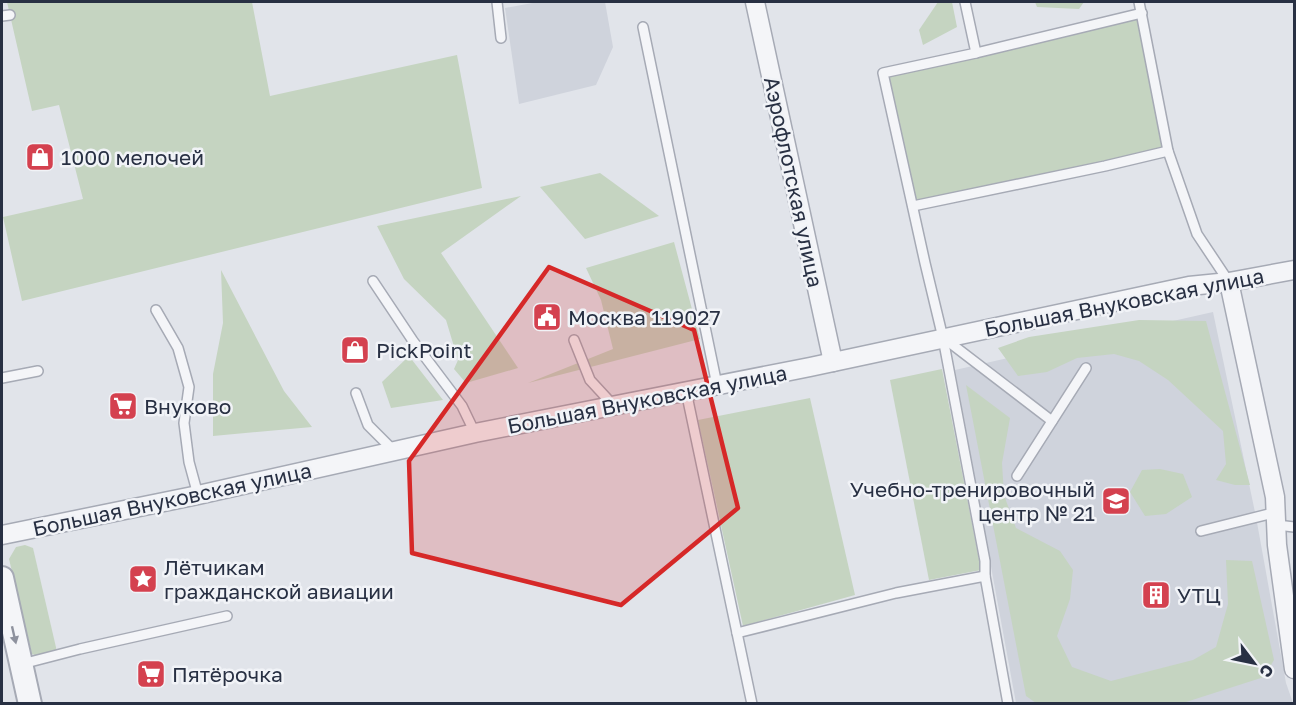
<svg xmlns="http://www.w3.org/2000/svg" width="1296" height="705" viewBox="0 0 1296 705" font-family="'Golos Text',sans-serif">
<rect width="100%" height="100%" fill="#e1e4ea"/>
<g fill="#cfd3dc">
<polygon points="538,2 605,2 613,47 596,85 519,104 505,8"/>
<polygon points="1213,312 1256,517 1286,683 1293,703 1016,703 955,370"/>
</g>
<g fill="#c5d4c1">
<polygon points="7,2 252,2 270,96 457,55 482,188 22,301 3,217 83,199 59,105 32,111"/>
<polygon points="938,2 952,2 957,27 923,45 919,30"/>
<polygon points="1035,2 1084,2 1079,9 1037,7"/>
<polygon points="1142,13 1168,151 913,206 883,73"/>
<polygon points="600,173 659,216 585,239 540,187"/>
<polygon points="521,196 441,253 518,368 466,383 454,369 458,360 446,320 404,279 377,226"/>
<polygon points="674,242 700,339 528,383 613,349 601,300 586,268"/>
<polygon points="221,270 284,391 312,427 213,436 213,374 223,323"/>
<polygon points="1139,320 1206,321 1250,485 1235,485 1216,480 1226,464 1223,431 1168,380 1139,361 1114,354 1077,358 1047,372 1018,376 998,348 1029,337"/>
<polygon points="409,356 443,400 391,408 382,382"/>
<polygon points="942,369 981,570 929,580 890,380"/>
<polygon points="966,385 1010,418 1002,463 1004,495 1016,528 1060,551 1073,570 1070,599 1057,636 1072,667 1111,681 1193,660 1216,647 1228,604 1226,560 1252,561 1274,660 1264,677 1183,703 1036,703 1026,696"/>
<polygon points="810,398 855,595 743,626 698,420"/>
<polygon points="1160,469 1183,474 1192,497 1166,514 1145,516 1130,492 1142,470"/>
<polygon points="25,545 33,548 58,656 47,660 32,654 9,559 16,547"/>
</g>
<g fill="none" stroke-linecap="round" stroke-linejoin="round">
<g stroke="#a6aab5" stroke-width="12">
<g id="service">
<polyline points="497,2 501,38"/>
<polyline points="965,2 976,53 883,73 925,263 943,338 985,561 985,576"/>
<polyline points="1139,2 1168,151 1197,234 1229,282"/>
<polyline points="2,16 10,15"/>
<polyline points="643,27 717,385"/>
<polyline points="976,53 1142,13"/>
<polyline points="913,206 1105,166 1168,151"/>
<polyline points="373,281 413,341 462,406 475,433"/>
<polyline points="156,310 178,348 189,387 184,423 189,462 198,495"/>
<polyline points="945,339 1052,421"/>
<polyline points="574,340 590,380 614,406"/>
<polyline points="2,378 38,371"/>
<polyline points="686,391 752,704"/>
<polyline points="356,393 368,425 395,452"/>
<polyline points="1017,476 1086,368"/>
<polyline points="1277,525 1294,527"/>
<polyline points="1201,531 1277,512"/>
<polyline points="737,633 896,593 985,576 1008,704"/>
<polyline points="22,664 80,649 227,616"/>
</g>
</g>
<g stroke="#a6aab5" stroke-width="21">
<g id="minor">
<polyline points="755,2 833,362"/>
<polyline points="1229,282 1275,497 1277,545 1294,669"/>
<polyline points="2,535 198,495 475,433 810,367 1189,286 1229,282 1294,270"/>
</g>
</g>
<g stroke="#a6aab5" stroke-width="26">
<polyline id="tertiary" points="2,578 30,704"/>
</g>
<use href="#service" stroke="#f4f5f8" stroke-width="9"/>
<use href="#minor" stroke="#f4f5f8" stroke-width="18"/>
<use href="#tertiary" stroke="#f4f5f8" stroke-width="22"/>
</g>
<defs><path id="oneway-solid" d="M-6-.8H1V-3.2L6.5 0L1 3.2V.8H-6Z" transform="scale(1.5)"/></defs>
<use fill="#8e929e" href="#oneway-solid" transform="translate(14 635) rotate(77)"/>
<path fill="#d62828" fill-opacity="0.2" stroke="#d62828" stroke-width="4.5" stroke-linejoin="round" d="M549,267L694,330L738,508L621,605L412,553L409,461Z"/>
<defs>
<g id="shop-square" transform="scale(1.5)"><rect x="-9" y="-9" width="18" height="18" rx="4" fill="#d4414f" stroke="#f1f3f7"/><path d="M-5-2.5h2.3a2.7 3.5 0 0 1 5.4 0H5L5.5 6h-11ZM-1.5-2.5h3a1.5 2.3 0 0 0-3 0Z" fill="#fff"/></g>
<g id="civic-square" transform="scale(1.5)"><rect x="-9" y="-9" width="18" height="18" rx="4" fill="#d4414f" stroke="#f1f3f7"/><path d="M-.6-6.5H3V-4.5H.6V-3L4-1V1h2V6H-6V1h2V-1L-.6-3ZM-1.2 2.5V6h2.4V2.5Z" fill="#fff"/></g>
<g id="supermarket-square" transform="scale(1.5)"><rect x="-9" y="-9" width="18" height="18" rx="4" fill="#d4414f" stroke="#f1f3f7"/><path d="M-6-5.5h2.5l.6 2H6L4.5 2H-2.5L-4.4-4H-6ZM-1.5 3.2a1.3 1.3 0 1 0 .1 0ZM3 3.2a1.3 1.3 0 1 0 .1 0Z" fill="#fff"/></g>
<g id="university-square" transform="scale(1.5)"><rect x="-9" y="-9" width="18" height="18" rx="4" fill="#d4414f" stroke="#f1f3f7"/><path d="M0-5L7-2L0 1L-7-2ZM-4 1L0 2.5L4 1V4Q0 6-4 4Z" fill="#fff"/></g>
<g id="sight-square" transform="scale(1.5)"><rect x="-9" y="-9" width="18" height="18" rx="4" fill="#d4414f" stroke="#f1f3f7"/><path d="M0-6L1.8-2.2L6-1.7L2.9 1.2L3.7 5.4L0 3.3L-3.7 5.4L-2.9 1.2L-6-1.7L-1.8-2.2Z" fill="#fff"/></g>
<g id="building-square" transform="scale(1.5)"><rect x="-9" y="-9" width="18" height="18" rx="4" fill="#d4414f" stroke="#f1f3f7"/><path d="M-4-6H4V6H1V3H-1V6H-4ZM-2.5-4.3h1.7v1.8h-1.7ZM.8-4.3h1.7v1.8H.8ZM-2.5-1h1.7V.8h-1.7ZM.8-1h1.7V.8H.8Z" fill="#fff"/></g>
</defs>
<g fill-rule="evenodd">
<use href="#shop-square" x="40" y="157"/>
<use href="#civic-square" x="547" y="317"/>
<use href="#shop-square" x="355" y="350"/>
<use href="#supermarket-square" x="123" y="406"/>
<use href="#university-square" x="1116" y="501"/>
<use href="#sight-square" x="143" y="579"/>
<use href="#building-square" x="1156" y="595"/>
<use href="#supermarket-square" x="151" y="674"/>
</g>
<g text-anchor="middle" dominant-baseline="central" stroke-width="5" stroke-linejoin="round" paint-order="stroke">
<g font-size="21" fill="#283043" stroke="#f1f3f7" text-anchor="start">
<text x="61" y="157">1000 мелочей</text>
<text x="568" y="317">Москва 119027</text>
<text x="376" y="350">PickPoint</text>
<text x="144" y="406">Внуково</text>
<text x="1095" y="489" text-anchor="end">Учебно-тренировочный<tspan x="1095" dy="24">центр № 21</tspan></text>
<text x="164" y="567">Лётчикам<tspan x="164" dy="24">гражданской авиации</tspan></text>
<text x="1177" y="595">УТЦ</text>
<text x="172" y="674">Пятёрочка</text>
</g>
<g font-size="21" fill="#283043" stroke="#f1f3f7">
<text transform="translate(794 182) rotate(78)">Аэрофлотская улица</text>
<text transform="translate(1124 302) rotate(-11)">Большая Внуковская улица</text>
<text transform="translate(647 399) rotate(-11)">Большая Внуковская улица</text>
<text transform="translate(172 499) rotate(-12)">Большая Внуковская улица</text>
</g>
</g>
<rect width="1296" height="705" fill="none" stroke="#283043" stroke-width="6"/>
<g transform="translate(1254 663) rotate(122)" stroke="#f1f3f7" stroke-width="4.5" paint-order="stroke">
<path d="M0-4.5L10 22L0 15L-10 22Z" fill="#283043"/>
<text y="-9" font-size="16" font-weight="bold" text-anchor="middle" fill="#283043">С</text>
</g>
</svg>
